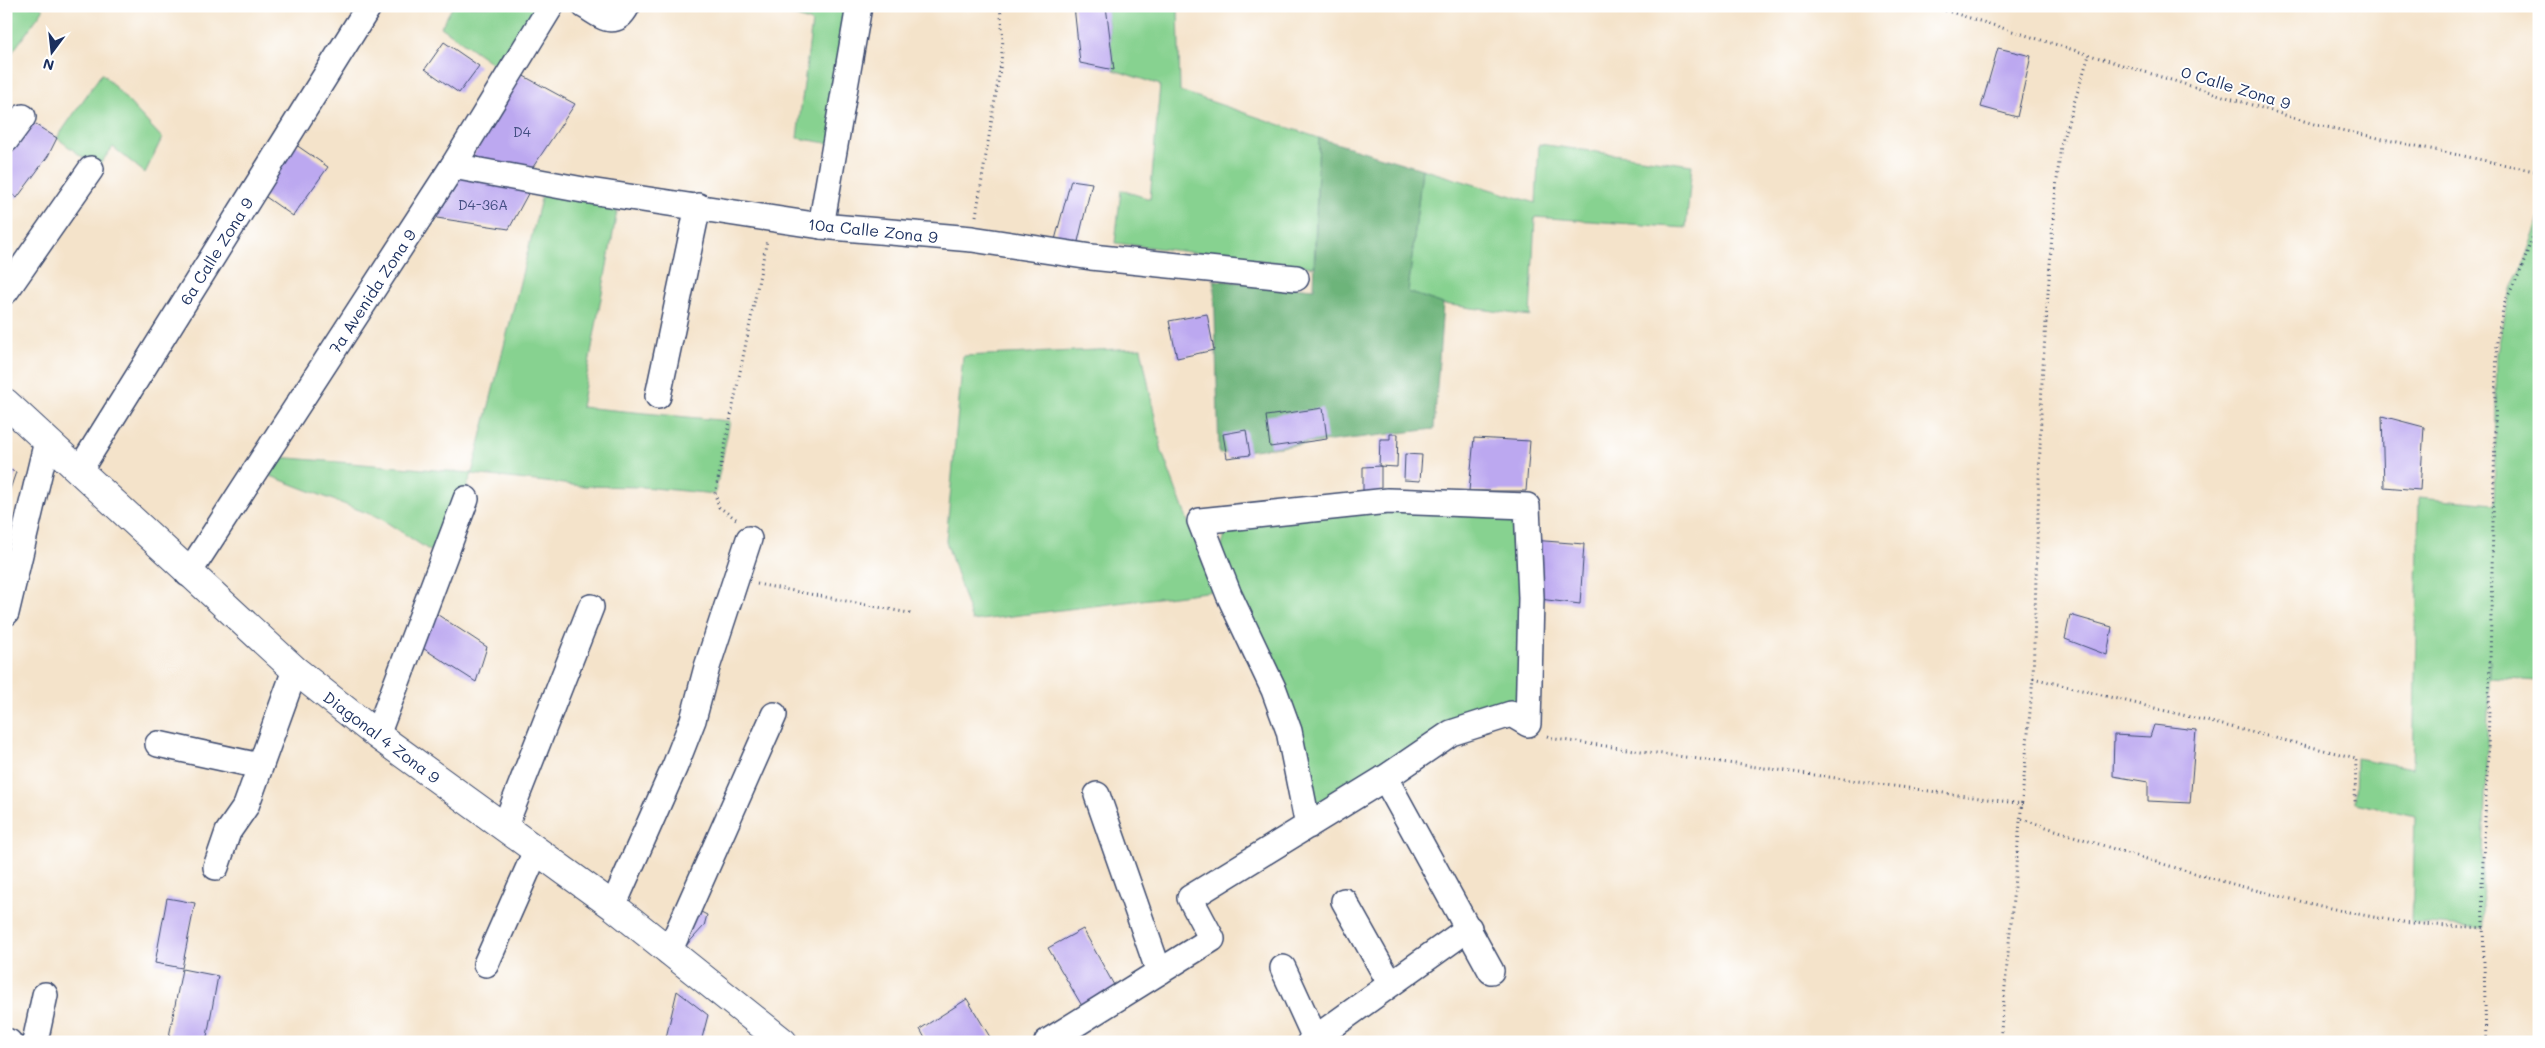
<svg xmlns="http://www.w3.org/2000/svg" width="2545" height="1048" viewBox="0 0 2545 1048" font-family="Mali,sans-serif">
<rect width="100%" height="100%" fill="#fff"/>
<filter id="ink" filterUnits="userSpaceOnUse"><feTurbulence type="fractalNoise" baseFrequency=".02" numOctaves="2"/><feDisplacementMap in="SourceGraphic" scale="10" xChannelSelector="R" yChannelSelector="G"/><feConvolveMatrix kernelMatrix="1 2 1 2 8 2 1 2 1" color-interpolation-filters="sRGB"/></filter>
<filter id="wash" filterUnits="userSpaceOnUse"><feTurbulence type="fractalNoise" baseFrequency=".0096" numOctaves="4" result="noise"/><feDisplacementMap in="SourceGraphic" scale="20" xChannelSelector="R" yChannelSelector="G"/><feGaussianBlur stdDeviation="1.12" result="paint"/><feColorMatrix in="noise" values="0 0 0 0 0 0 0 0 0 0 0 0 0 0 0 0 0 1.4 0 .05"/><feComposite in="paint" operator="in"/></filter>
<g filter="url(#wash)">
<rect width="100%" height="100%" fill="#f4e3ca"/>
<g fill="#87d290" stroke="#518077">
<polygon points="6,6 40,6 43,10 6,61"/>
<polygon points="453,6 551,6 509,75 441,27"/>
<polygon points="765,6 856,6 833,144 797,138 812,22"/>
<polygon points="1106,6 1178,6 1180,91 1319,138 1314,267 1115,243 1121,190 1150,199 1160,85 1114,70"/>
<polygon points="102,73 162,138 145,173 113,147 97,168 57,138"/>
<polygon points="1539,144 1692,165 1686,228 1535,217 1530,316 1443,304 1408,292 1422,169 1536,203"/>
<polygon points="545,183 620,195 581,407 730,421 715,494 643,487 582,486 472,474 438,556 380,518 255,470 265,456 472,473"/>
<polygon points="2539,218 2539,681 2490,678 2490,659 2482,883 2484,928 2412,923 2415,816 2355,803 2356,758 2413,768 2419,497 2494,504 2497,352 2511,289 2521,270"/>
<polygon points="1141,348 1162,452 1214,591 972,621 946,541 963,356"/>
<polygon points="1495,508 1521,514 1520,708 1314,814 1221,550 1227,525 1313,514"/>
</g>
<polygon fill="#6db47a" stroke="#44726c" points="1319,138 1422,169 1408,292 1443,304 1434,429 1219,454 1214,280 1314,289"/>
<g id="blocks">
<g fill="#bca8f0">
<polygon points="1074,6 1106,6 1114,70 1080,63"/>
<polygon points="444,42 479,66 459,93 425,69"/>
<polygon points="1998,48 2031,56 2017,117 1981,107"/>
<polygon points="520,74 575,104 529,173 471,159"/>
<polygon points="23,117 57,138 48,156 17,198 6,190 6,140"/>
<polygon points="289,140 328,167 293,216 256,190"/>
<polygon points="458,176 530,190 509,229 437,218"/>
<polygon points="1071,180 1092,183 1075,254 1052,251"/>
<polygon points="1207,314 1214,350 1177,358 1169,321"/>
<polygon points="1323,408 1327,439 1270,447 1266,416"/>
<polygon points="2382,416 2424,427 2420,490 2384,487"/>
<polygon points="1246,430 1250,455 1227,458 1223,434"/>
<polygon points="1390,434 1398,434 1397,467 1379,466 1380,439 1390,439"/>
<polygon points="1474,438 1530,441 1526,491 1469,491"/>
<polygon points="1405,454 1422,455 1420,481 1404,480"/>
<polygon points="1381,466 1381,496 1363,496 1363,467"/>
<polygon points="6,469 16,472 7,498 6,498"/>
<polygon points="1532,540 1584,544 1580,604 1531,598"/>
<polygon points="432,611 487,647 476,682 418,645"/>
<polygon points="2070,615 2112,627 2107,655 2065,639"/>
<polygon points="2154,725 2196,730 2190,803 2148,801 2148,782 2113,776 2114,735 2150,737"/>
<polygon points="167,898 195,903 182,968 155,963"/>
<polygon points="697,910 707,915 704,926 682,950"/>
<polygon points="1083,929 1120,996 1088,1016 1048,948"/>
<polygon points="182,969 218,976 206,1042 168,1042"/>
<polygon points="677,991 708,1015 701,1042 665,1042"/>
<polygon points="967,999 993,1042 927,1042 920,1029"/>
</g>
</g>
</g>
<g filter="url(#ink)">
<use href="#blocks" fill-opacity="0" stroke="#3c4a6e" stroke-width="1"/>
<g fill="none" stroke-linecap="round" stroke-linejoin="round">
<g stroke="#3c4a6e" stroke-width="28">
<g id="minor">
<path d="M585,6C602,16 615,29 627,6"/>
<polyline points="6,140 23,117"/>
<polyline points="453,166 583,190 821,226 972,239 1091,257 1296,278"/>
<polyline points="821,226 859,6"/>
<polyline points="6,291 91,169"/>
<polyline points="658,396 698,206"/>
<polyline points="79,471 369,6"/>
<polyline points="188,574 453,166 551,6"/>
<polyline points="6,613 47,441"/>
<polyline points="377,735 466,499"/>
<polyline points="158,744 260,766"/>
<polyline points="1385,778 1491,971"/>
<polyline points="1097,795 1159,972"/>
<polyline points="505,826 591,607"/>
<polyline points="216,867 228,832 246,806 295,670"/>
<polyline points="1344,901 1390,983"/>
<polyline points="613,906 675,766 693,720 707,667 749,539"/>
<polyline points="669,952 774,715"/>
<polyline points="486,964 536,851"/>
<polyline points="1283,968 1315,1038"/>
<polyline points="6,1041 9,1042"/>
<polyline points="35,1042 45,995"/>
<polyline points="1047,1042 1212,939 1190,898 1385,778 1451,733 1511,714 1528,724 1531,598 1527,506 1388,501 1200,521 1229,595 1274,690 1289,731 1308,826"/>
<polyline points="1310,1042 1469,928"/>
</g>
</g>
<g stroke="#3c4a6e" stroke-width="30">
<polyline id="major" points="6,403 295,670 377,735 613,906 783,1042"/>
</g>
<g stroke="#3c4a6e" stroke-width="3" stroke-dasharray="1 4" stroke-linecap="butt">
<polyline points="1931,6 2317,125 2539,172"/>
<polyline points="976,216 1001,63 1003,39 1000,6"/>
<polyline points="736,519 719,507 715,494 767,240"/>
<polyline points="757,584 914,614"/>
<polyline points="2033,678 2356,758 2355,803"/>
<polyline points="1547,736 1555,739 2023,804"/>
<path d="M2022,819C2142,859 2264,897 2389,920C2420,925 2452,926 2484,928"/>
<polyline points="2000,1042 2033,678 2042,380 2054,206 2061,145 2089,55"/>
<polyline points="2486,1042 2482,883 2488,754 2497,340 2504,304 2521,270 2539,218"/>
</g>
<use href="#minor" stroke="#fff" stroke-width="25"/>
<use href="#major" stroke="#fff" stroke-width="28"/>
</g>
</g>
<g text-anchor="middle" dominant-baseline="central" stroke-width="4" stroke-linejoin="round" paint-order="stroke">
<g font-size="14" fill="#434d82">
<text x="522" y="131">D4</text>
<text x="483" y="204">D4-36A</text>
</g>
<g font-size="16" fill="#1b2f5e" stroke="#fff">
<text transform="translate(2236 87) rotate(17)">0 Calle Zona 9</text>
<text transform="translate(873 230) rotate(6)">10a Calle Zona 9</text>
<text transform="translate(216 251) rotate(-58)">6a Calle Zona 9</text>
<text transform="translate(372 291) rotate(-57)">7a Avenida Zona 9</text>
<text transform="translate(382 737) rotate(37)">Diagonal 4 Zona 9</text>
</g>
</g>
<rect width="2545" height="1048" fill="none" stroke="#fff" stroke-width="25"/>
<g transform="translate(52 52) rotate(195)" stroke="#ffffff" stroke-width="4" paint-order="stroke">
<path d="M0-4L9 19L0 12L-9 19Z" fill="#1b2f5e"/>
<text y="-8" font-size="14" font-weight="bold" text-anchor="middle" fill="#1b2f5e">N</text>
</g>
</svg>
